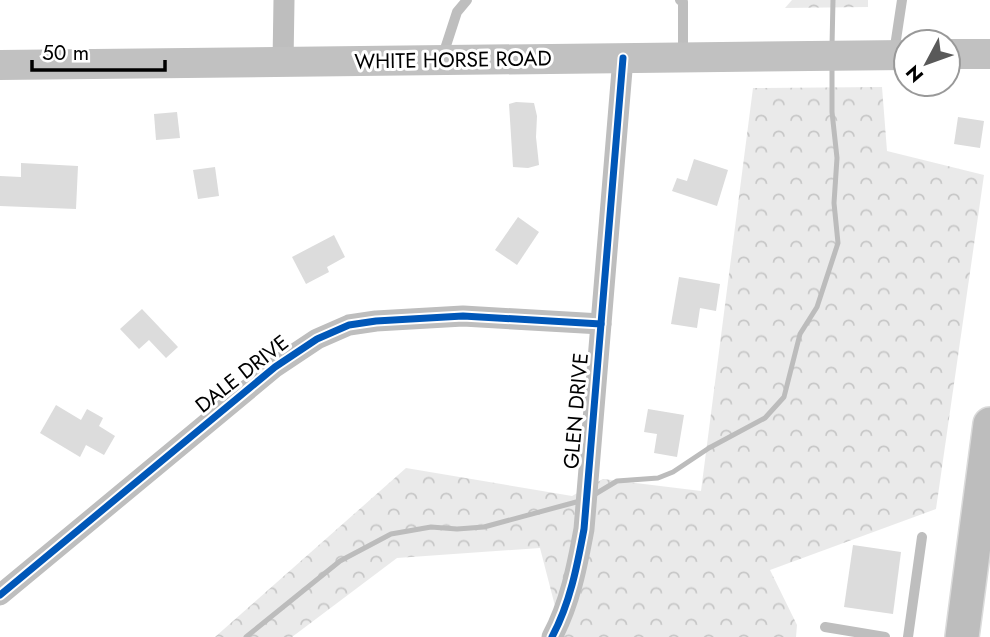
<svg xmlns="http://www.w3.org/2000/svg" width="990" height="637" viewBox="0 0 990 637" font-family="Jost,sans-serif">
<defs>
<pattern id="forest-crowns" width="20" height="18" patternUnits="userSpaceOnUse" patternTransform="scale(1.75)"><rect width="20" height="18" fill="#eaeaea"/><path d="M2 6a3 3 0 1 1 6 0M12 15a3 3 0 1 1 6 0" fill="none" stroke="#c7c7c7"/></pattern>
</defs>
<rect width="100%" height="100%" fill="#fff"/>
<g fill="url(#forest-crowns)">
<polygon points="792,0 868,0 868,7 785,8"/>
<polygon points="882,87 887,151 984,175 936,509 770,570 797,625 796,637 563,637 540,548 397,558 292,637 215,637 406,468 572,496 603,479 701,491 753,88"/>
</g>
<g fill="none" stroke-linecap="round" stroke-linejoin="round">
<g stroke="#bcbcbc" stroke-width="5">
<polyline points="832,46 833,0"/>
<polyline points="592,496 617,481 658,478 673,472 709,448 765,418 784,397 800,334 817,307 838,243 834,203 837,158 832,112 832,66"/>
<polyline points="246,637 340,561 391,534 431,527 457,529 484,527 580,501"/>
</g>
</g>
<g fill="#dcdcdc">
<polygon points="516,102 534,103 537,116 536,137 539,165 528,168 513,167 509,104"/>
<polygon points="177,112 180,138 156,140 154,114"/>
<polygon points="958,117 984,121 980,148 954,144"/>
<polygon points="694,159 728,170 717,206 672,191 677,178 687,181"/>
<polygon points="21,163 78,166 76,209 0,206 0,176 21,177"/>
<polygon points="215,167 219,196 198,199 193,170"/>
<polygon points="518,217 539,232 517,265 495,250"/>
<polygon points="334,235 345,257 327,267 329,272 306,284 292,257"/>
<polygon points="679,277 720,284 716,311 700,308 697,328 671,324"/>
<polygon points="142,309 178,347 166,358 149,340 139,349 120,329"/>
<polygon points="56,405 81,420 87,409 103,418 99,426 115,436 104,455 86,445 80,457 40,433"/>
<polygon points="648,409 684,415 677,457 654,453 657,434 644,432"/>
<polygon points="853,545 901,552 893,614 844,607"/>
</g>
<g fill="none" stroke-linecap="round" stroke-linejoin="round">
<g stroke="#dbdbdb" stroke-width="36">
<polyline id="primary" points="962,637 990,424"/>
</g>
<g stroke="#bebebe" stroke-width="10">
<polyline points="680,0 683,2 683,55"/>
<polyline points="894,53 902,0"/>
<polyline points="442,58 457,12 467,0"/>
<polyline points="825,627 885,637"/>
<polyline points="908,637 922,537"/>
</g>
<g stroke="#bebebe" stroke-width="21">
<polyline points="283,63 284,0"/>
<polyline points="0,595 275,367 317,339 349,325 376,321 463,316 601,324"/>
<path d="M552,637C570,603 577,567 584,529L623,58"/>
</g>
<g stroke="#c1c1c1" stroke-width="30">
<polyline points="948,54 990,54"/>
<polyline points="0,65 906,55"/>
</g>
<use href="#primary" stroke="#bdbdbd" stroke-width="33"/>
<g stroke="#fff" stroke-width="11">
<g id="cycleway">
<polyline points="0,595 275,367 317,339 349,325 376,321 463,316 601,324"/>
<path d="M552,637C570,603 577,567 584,529L623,58"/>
</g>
</g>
<use href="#cycleway" stroke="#0057b8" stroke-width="7"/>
</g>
<g text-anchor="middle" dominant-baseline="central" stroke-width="6" stroke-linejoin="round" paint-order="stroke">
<g font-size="21" fill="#000" stroke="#fff">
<text transform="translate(453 60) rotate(-1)">WHITE HORSE ROAD</text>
<text transform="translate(242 374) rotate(-38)">DALE DRIVE</text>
<text transform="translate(576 411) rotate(-85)">GLEN DRIVE</text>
</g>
</g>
<g transform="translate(927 63) rotate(229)"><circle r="33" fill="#ffffff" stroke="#999999" stroke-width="2"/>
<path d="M0-5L12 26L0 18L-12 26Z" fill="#595959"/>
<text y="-10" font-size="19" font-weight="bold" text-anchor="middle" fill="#000000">N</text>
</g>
<path d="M32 60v10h133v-10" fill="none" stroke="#000000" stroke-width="3.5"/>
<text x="42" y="60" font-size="21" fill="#000000" stroke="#ffffff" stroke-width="5" paint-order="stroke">50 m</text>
</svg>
